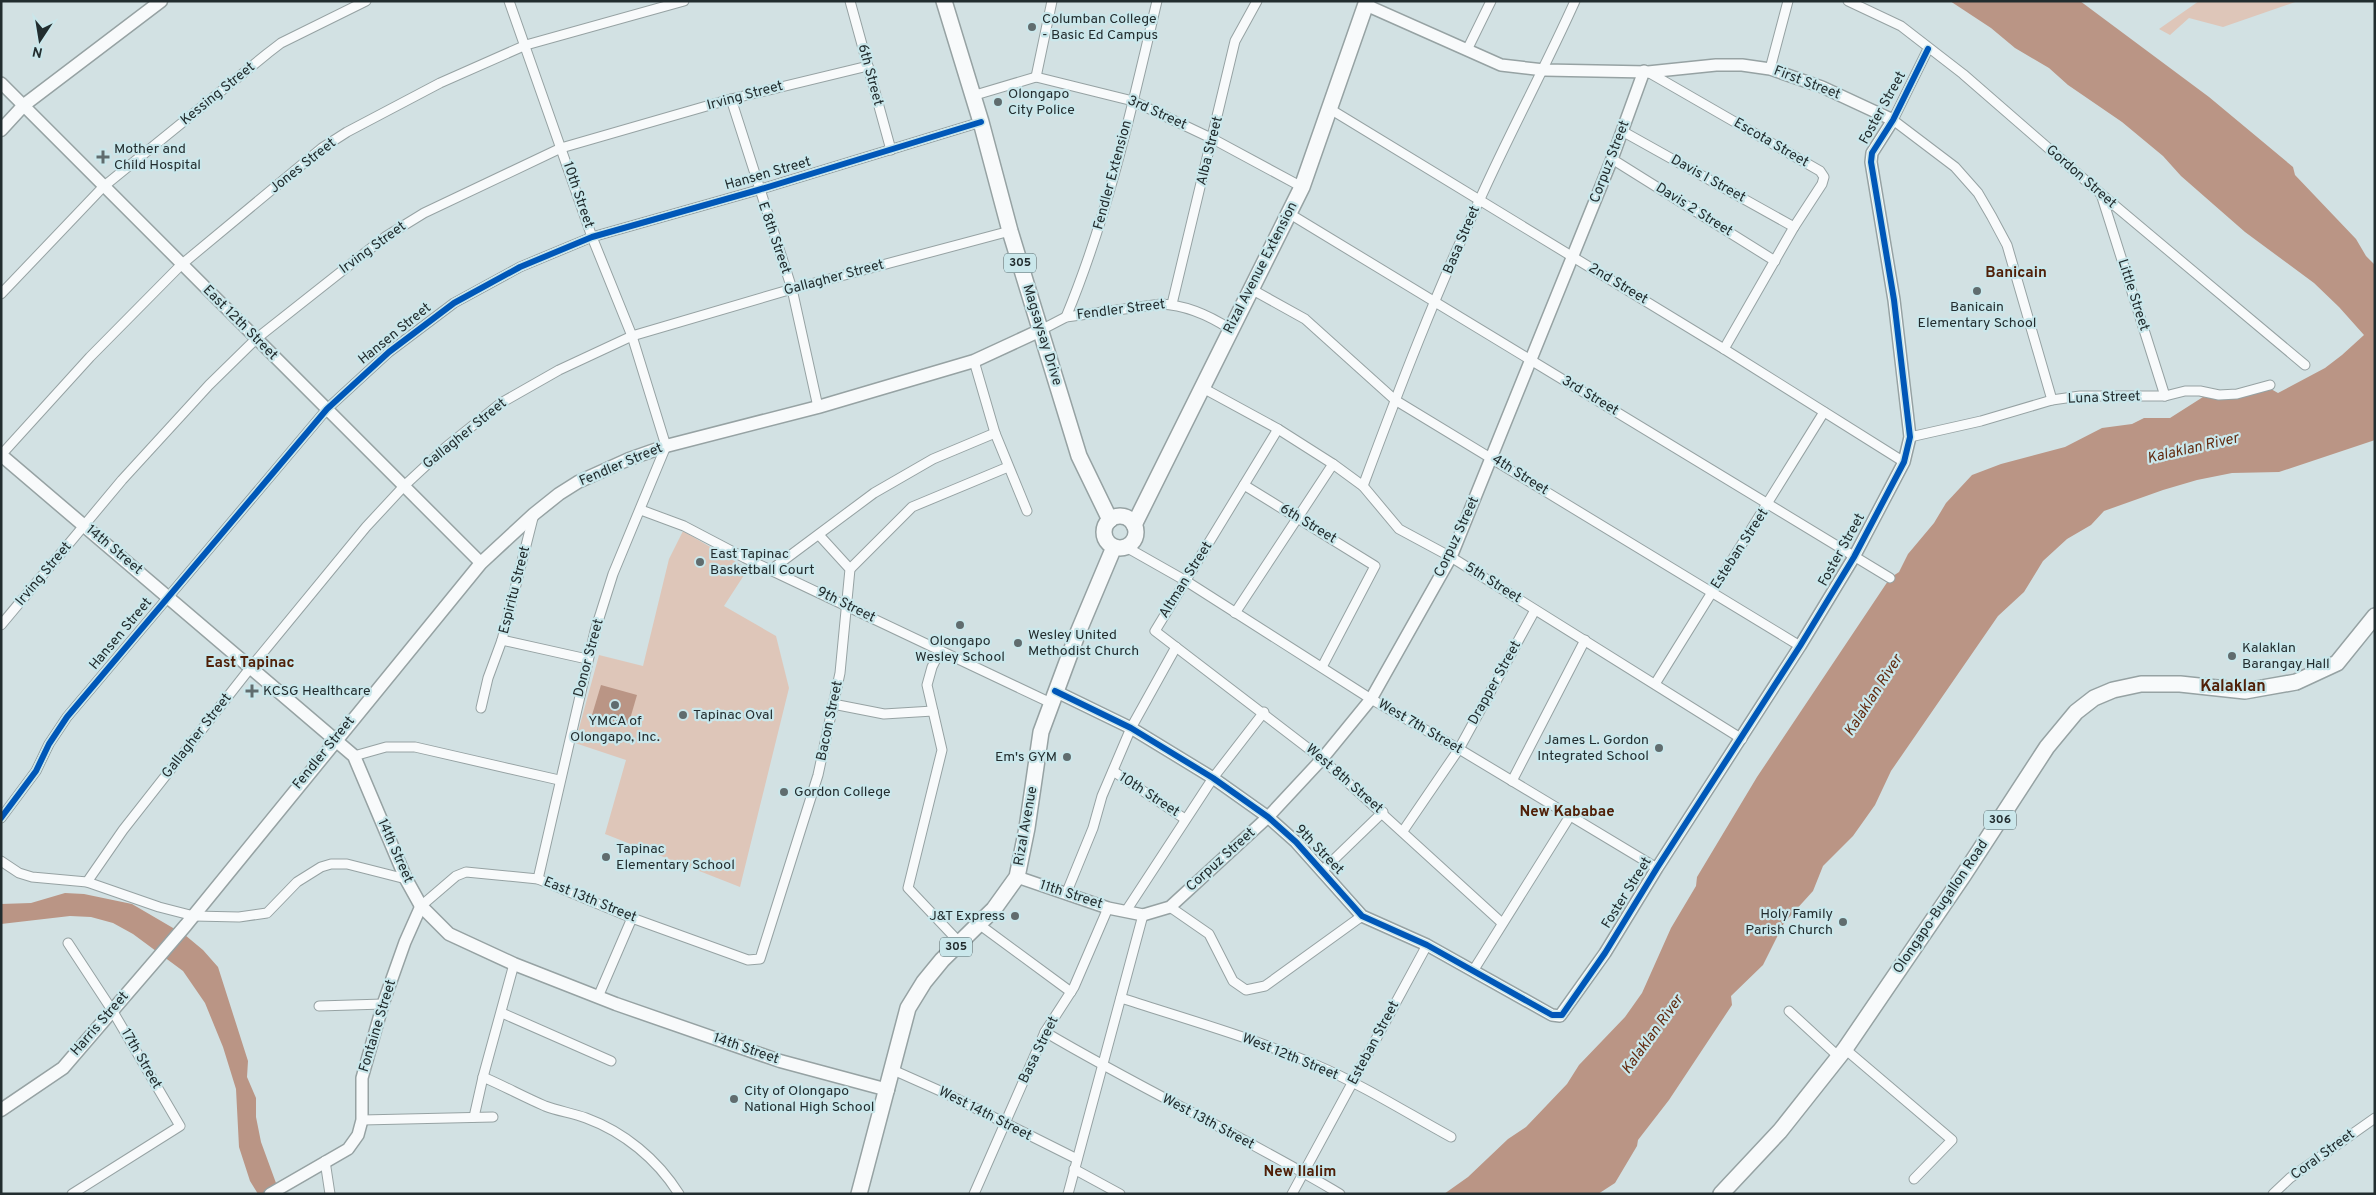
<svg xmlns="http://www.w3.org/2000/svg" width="2376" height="1195" viewBox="0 0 2376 1195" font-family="Overpass,sans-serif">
<rect width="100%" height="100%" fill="#d2e1e3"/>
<g fill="#dec6b9">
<polygon points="2199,1 2298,1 2223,27 2189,18 2170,35 2159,29"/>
<polygon points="683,531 748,569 724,606 776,636 789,688 740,887 605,834 626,760 575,743 599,655 643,666 669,559"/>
</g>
<g fill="#ba9585">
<polygon points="1950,1 2080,1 2209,97 2293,167 2295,175 2356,239 2366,256 2375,265 2375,440 2279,472 2232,473 2197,480 2163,490 2104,511 2091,525 2067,539 2043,561 2024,592 1998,616 1891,771 1875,805 1853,836 1823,866 1813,891 1784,923 1763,965 1731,996 1732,1005 1669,1100 1638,1140 1637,1146 1615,1183 1598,1194 1444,1194 1468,1177 1508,1139 1526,1127 1567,1084 1579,1065 1625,1017 1642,993 1671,928 1696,886 1697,877 1757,777 1890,578 1899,572 1908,554 1934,523 1946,503 1972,475 2001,464 2065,447 2102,428 2132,424 2144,418 2170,418 2203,397 2219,399 2271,389 2278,393 2325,368 2342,355 2364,335 2339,307 2314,283 2245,232 2181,176 2163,156 2122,122 2068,85 2049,68 2015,48 1991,28"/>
<polygon points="601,685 637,695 628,726 592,715"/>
<polygon points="65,893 84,894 132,904 185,935 203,950 218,967 248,1061 247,1077 256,1098 256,1117 261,1142 280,1194 258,1194 250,1181 239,1147 236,1089 223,1047 205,1003 183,971 133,934 113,923 91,917 70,916 1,924 1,904 31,903"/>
</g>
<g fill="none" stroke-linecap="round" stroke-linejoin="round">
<g stroke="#96a2a3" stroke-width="11">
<g id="minor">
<polyline points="509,1 592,237 632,336 666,446 613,574 595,631 538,879"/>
<polyline points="850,1 891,150"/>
<polyline points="1848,1 1901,26 1963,74 2101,194 2305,365"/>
<polyline points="1928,49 1893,120 1955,167 1978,193 1992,217 2007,245 2052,400"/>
<polyline points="1467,50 1491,1"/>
<polyline points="1770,69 1788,1"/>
<polyline points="1648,72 1820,171 1824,177 1822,184 1794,227 1724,349"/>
<polyline points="1036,77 1052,1"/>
<polyline points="972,96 1036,77 1133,101 1213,139 1302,187"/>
<polyline points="731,99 792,289 818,407"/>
<polyline points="1330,109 1724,349 1904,462"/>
<polyline points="1622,131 1794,227"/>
<polyline points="1612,159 1775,261"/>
<polyline points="2101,194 2165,396"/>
<polyline points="1290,214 1890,578"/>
<polyline points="1251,289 1305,319 1395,400 1800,646"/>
<polyline points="1,294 103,187 268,53 281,43 366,1"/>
<polyline points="1172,304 1235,41 1257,1"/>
<path d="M1066,317C1108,216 1132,107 1157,1"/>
<path d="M1041,330L1066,317L1161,304C1185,305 1210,316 1230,329"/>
<polyline points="974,361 995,433 1027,511"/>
<polyline points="1201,387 1278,429 1333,464 1363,486 1399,529 1451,557 1742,739"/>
<polyline points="1278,429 1155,631 1322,759 1502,923"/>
<polyline points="1910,437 1981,421 2052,400 2080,396 2165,396 2185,391 2200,391 2219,395 2237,394 2270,385"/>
<polyline points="1,455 90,357 181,265 322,148 347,132 440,83 526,45 684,1"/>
<polyline points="1244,485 1375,566 1322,667"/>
<path d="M1363,486C1399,389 1436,292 1480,199C1510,132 1545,68 1575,1"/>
<polyline points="641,510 684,526 745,558 1051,703"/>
<polyline points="534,514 502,640 587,659"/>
<polyline points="1126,547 1186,581 1371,699 1459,749 1657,868"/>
<polyline points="772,569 874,493 933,459 995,433"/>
<polyline points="850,569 912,507 1008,467"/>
<polyline points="1235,613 1333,464"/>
<polyline points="1,625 122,480 209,385 256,339 385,237 424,213 561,148 731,99 868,66"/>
<polyline points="940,651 932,667 927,685 942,750 908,888 960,943"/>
<polyline points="1655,684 1824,412"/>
<polyline points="833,704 884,714 933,711"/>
<polyline points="481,708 488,678 502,640"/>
<polyline points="354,756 386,747 415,747 559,780"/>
<polyline points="1113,771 1185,819"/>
<polyline points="1512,781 1585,640"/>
<polyline points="1,818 36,771 49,744 67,717 327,409 389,352 454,303 520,267 592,237 758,190 981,122"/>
<polyline points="1403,831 1459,749 1535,610"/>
<polyline points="1,861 19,873 32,877 87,882 159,907 194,916 239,917 267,913 297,882 321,867 331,864 347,864 406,879"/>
<polyline points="1323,870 1383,812"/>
<polyline points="87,882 123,830 251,667 366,527 405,485 446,447 501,403 559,370 632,336 792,289 1010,231"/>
<polyline points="1066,894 1093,828 1102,796 1131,728 1176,647"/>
<polyline points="421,906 456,876 466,872 538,879 632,918 748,960 760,959 818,775 840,673 850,569 819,535"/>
<polyline points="1170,907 1209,934 1233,981 1246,990 1265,986 1362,916"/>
<polyline points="1126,911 1213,778 1264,712"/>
<polyline points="980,925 1071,992"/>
<polyline points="68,943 112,1010 180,1126 72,1194"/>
<polyline points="1473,971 1570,816"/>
<polyline points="598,997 632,918"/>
<path d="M1121,998C1186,1019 1253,1038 1316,1065C1363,1085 1407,1113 1451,1137"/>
<polyline points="319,1006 383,1004"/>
<polyline points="1789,1011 1839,1057"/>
<polyline points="502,1013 611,1061"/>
<path d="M1045,1032C1141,1089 1243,1136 1340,1194"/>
<polyline points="1845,1049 1952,1140 1914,1179"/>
<polyline points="893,1070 947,1094 1077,1159"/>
<path d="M483,1077C504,1086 524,1097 545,1106C558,1111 572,1113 586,1118C624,1132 657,1159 679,1194"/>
<polyline points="474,1117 483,1077 514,964"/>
<polyline points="362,1120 493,1117"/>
<polyline points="325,1161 330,1194"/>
<polyline points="1074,1169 1120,1194"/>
<polyline points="974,1194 1045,1032 1074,987 1108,908"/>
<polyline points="1068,1194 1143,915"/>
<polyline points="1292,1194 1427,945"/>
<polyline points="2273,1194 2290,1178 2375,1118"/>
</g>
</g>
<g stroke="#96a2a3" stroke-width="14">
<g id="tertiary">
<polyline points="1,83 481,563"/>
<polyline points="1055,691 1131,728 1213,778 1268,817 1296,842 1362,916 1427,945 1552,1015 1560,1016 1605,953 1657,868 1800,646 1854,557 1904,462 1910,437 1894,300 1871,162 1872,153 1893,120 1822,87 1770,69 1742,65 1716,65 1648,72 1544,70 1501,65 1366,5"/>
<polyline points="1017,877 1108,908 1143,915 1170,907 1268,817 1322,759 1371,699 1451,557 1612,159 1644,71"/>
<polyline points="270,1194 348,1149 358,1135 362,1120 362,1078 383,1004 405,942 421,906"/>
</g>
</g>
<g stroke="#96a2a3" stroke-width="15">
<g id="secondary">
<polyline points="1,130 24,105 161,1"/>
<polyline points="1,455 354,756 406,879 421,906 449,934 514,964 616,1004 780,1061 888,1090"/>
<polyline points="1,1110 63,1068 186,925 481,563 534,514 559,494 578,482 629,459 666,446 818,407 974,361 1041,330"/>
</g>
</g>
<g stroke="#96a2a3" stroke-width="18">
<g id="primary">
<polyline points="944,1 981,122 1010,231 1079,456 1110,520"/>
<circle cx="1120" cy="532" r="16"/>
<polyline points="1134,525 1302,187 1367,1"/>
<polyline points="859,1194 908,1008 924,982 942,960 994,909 1017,877 1027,828 1041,732 1077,635 1114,547"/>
<polyline points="1721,1194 1780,1131 1845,1049 1963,876 2047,747 2076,712 2094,698 2113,690 2141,684 2180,684 2245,691 2296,682 2337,663 2375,616"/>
</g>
</g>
<use href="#minor" stroke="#f8fafb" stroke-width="9"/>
<use href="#tertiary" stroke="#f8fafb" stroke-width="11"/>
<use href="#secondary" stroke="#f8fafb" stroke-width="12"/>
<use href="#primary" stroke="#f8fafb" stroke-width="15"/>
<g stroke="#cae7eb" stroke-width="9">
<g id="cycleway">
<polyline points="1055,691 1131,728 1213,778 1268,817 1296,842 1362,916 1427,945 1552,1015 1562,1015 1605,953 1657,868 1800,646 1854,557 1904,462 1910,437 1894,300 1871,162 1872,153 1893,120 1928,49"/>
<polyline points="1,818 36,771 49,744 67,717 327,409 389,352 454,303 520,267 592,237 758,190 981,122"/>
</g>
</g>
<use href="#cycleway" stroke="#0057b8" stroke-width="6"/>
</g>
<g fill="#606c6e" stroke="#cae7eb" stroke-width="2">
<circle cx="1032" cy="27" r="5"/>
<circle cx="998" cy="102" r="5"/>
<path d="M100.5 149.5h5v5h5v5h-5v5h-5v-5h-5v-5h5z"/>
<circle cx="1977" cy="291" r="5"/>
<circle cx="700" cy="562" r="5"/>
<circle cx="960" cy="625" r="5"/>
<circle cx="1018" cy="643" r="5"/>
<circle cx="2232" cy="656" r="5"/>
<path d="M249.5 683.5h5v5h5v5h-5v5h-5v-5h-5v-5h5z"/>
<circle cx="615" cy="705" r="5"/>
<circle cx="683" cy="715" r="5"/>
<circle cx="1659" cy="748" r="5"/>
<circle cx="1067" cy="757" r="5"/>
<circle cx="784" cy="792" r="5"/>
<circle cx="606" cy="857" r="5"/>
<circle cx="1015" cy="916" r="5"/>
<circle cx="1843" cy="922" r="5"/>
<circle cx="734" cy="1099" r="5"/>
</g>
<g text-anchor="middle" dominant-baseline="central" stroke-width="4.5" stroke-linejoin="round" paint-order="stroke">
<g fill="#cae7eb" stroke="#546567" stroke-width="1">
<rect x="1004" y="253.5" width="32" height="19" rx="4"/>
<rect x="1984" y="810.5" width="32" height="19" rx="4"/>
<rect x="940" y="937.5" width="32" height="19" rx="4"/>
</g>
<g font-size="12" font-weight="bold" fill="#222d2f">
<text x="1020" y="263">305</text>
<text x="2000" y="820">306</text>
<text x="956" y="947">305</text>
</g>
<g font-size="14" fill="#222d2f" stroke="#cae7eb" text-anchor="start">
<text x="1042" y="19">Columban College<tspan x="1042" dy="16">- Basic Ed Campus</tspan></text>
<text x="1008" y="94">Olongapo<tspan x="1008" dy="16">City Police</tspan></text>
<text x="114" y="149">Mother and<tspan x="114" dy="16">Child Hospital</tspan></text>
<text x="1977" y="307" text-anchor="middle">Banicain<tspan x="1977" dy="16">Elementary School</tspan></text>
<text x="710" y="554">East Tapinac<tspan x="710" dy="16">Basketball Court</tspan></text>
<text x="1028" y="635">Wesley United<tspan x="1028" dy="16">Methodist Church</tspan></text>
<text x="960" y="641" text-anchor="middle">Olongapo<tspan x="960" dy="16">Wesley School</tspan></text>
<text x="2242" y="648">Kalaklan<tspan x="2242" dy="16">Barangay Hall</tspan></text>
<text x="263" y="691">KCSG Healthcare</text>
<text x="693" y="715">Tapinac Oval</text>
<text x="615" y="721" text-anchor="middle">YMCA of<tspan x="615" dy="16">Olongapo, Inc.</tspan></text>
<text x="1649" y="740" text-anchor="end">James L. Gordon<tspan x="1649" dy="16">Integrated School</tspan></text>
<text x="1057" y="757" text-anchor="end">Em's GYM</text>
<text x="794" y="792">Gordon College</text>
<text x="616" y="849">Tapinac<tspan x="616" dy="16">Elementary School</tspan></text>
<text x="1833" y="914" text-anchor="end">Holy Family<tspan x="1833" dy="16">Parish Church</tspan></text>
<text x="1005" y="916" text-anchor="end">J&amp;T Express</text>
<text x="744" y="1091">City of Olongapo<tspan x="744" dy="16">National High School</tspan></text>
</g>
<g font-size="14" fill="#222d2f" stroke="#cae7eb">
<text transform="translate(870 75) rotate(75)">6th Street</text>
<text transform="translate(1807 83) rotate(21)">First Street</text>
<text transform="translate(218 94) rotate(-39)">Kessing Street</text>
<text transform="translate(745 96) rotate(-15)">Irving Street</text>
<text transform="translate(1883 108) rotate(-61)">Foster Street</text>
<text transform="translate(1157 113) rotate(24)">3rd Street</text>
<text transform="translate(1771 143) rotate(30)">Escota Street</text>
<text transform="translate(1210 151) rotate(-76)">Alba Street</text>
<text transform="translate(1610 162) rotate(-69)">Corpuz Street</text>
<text transform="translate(303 166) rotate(-38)">Jones Street</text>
<text transform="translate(768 174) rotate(-16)">Hansen Street</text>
<text transform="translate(1113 175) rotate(-75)">Fendler Extension</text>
<text transform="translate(2081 177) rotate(41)">Gordon Street</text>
<text transform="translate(1708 179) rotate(29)">Davis I Street</text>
<text transform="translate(578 195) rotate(71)">10th Street</text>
<text transform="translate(1694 210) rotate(32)">Davis 2 Street</text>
<text transform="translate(774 238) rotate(71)">E 8th Street</text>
<text transform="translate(1462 240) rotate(-67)">Basa Street</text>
<text transform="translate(373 248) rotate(-36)">Irving Street</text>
<text transform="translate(1261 268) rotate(-63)">Rizal Avenue Extension</text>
<text transform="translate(834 278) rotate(-15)">Gallagher Street</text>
<text transform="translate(1618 284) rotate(31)">2nd Street</text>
<text transform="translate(2133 295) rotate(72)">Little Street</text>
<text transform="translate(1121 310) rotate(-7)">Fendler Street</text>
<text transform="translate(240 323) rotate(45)">East 12th Street</text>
<text transform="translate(395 334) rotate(-39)">Hansen Street</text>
<text transform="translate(1042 335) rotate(73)">Magsaysay Drive</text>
<text transform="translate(1590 396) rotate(31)">3rd Street</text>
<text transform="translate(2104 398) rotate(-2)">Luna Street</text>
<text transform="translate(465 434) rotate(-39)">Gallagher Street</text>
<text transform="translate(621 465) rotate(-23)">Fendler Street</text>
<text transform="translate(1520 475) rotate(32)">4th Street</text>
<text transform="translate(1308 524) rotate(31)">6th Street</text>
<text transform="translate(1457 537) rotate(-65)">Corpuz Street</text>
<text transform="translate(1740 549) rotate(-57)">Esteban Street</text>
<text transform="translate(114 550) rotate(40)">14th Street</text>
<text transform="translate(1842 550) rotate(-61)">Foster Street</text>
<text transform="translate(44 574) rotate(-50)">Irving Street</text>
<text transform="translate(1186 580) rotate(-58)">Altman Street</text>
<text transform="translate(1493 583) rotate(32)">5th Street</text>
<text transform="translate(515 590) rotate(-76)">Espiritu Street</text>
<text transform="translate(846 605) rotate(26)">9th Street</text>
<text transform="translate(121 634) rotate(-50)">Hansen Street</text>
<text transform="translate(589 658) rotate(-75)">Donor Street</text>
<text transform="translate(1495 683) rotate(-61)">Drapper Street</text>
<text transform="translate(830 721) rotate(-78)">Bacon Street</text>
<text transform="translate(1420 727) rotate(30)">West 7th Street</text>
<text transform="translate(197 736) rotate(-52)">Gallagher Street</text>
<text transform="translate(324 753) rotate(-51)">Fendler Street</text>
<text transform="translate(1344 779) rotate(41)">West 8th Street</text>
<text transform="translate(1149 795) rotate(33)">10th Street</text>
<text transform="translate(1026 826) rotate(-80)">Rizal Avenue</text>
<text transform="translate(1319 850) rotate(46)">9th Street</text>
<text transform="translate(395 851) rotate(66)">14th Street</text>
<text transform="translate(1221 860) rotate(-42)">Corpuz Street</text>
<text transform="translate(1627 893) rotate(-58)">Foster Street</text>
<text transform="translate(1071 895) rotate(18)">11th Street</text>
<text transform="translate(590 900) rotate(22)">East 13th Street</text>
<text transform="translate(1941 907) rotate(-56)">Olongapo-Bugallon Road</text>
<text transform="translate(100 1024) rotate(-49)">Harris Street</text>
<text transform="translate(378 1026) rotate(-73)">Fontaine Street</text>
<text transform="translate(1374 1043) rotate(-62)">Esteban Street</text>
<text transform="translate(746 1049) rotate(19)">14th Street</text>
<text transform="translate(1039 1050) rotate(-64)">Basa Street</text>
<text transform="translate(1290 1057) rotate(22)">West 12th Street</text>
<text transform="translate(141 1059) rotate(60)">17th Street</text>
<text transform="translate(985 1114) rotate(27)">West 14th Street</text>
<text transform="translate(1208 1122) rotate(28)">West 13th Street</text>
<text transform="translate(2323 1155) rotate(-36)">Coral Street</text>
</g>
<g font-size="15" font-weight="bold" fill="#502008" stroke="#cae7eb">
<text x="2016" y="273">Banicain</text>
<text x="250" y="663">East Tapinac</text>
<text x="1567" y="812">New Kababae</text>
<text x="1300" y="1172">New Ilalim</text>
</g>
<g font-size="15" font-style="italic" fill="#622a0f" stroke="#cae7eb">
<text transform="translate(2193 449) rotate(-13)">Kalaklan River</text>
<text transform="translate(1874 696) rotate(-57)">Kalaklan River</text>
<text transform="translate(1653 1035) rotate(-54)">Kalaklan River</text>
</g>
<g font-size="16" font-weight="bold" fill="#502008" stroke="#cae7eb">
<text x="2233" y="687">Kalaklan</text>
</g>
</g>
<rect width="2376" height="1195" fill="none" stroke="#222d2f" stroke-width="5"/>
<g transform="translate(40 40) rotate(192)" stroke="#cae7eb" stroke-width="4" paint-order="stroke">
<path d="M0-4L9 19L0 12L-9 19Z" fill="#222d2f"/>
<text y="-8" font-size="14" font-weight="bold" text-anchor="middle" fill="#222d2f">N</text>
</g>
</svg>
